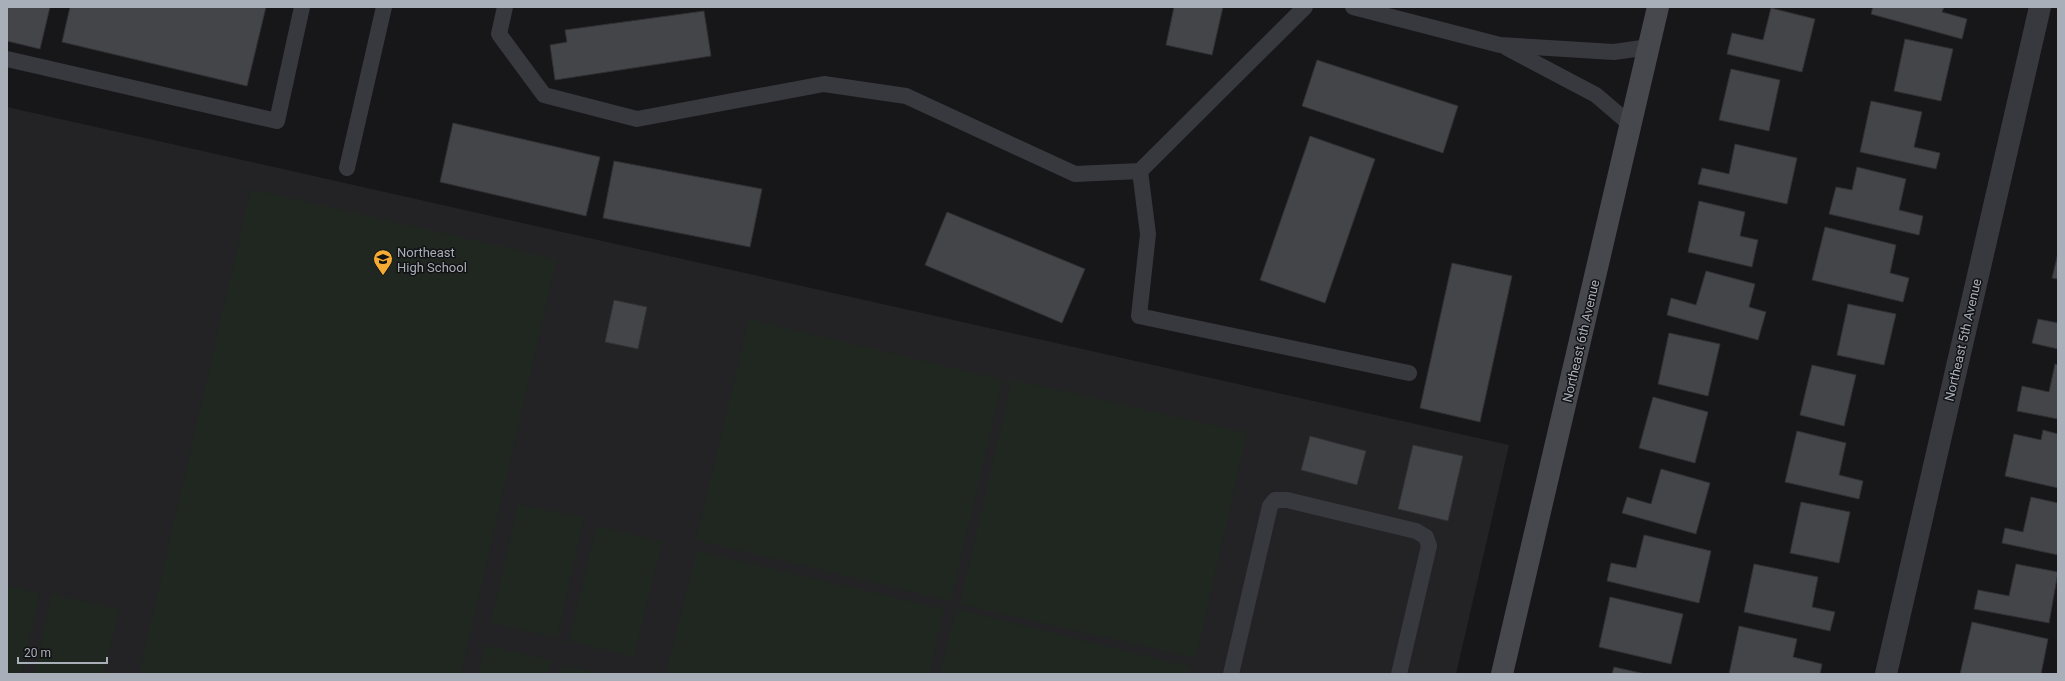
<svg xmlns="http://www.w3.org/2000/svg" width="2065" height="681" viewBox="0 0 2065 681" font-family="Roboto,sans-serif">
<rect width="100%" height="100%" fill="#171719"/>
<polygon fill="#232326" points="7,107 1509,445 1456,674 7,674"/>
<g fill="#1f2720">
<polygon points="251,189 557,259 461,674 139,674"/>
<polygon points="749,319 1003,380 951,601 696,540"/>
<polygon points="1012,379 1247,433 1196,658 960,604"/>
<polygon points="518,504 584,518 557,638 491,623"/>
<polygon points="597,526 662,542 634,657 569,641"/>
<polygon points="697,551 944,609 929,674 666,674"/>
<polygon points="7,585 40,593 21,674 7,674"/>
<polygon points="52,594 119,609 104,674 34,674"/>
<polygon points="956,609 1191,667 1189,674 940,674"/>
<polygon points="485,645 551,660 548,674 478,674"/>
<polygon points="563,665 604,674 560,674"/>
</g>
<g fill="#434549" stroke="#313135">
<polygon points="7,7 50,7 40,49 7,41"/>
<polygon points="70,7 266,7 247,86 62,42"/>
<polygon points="1174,7 1223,7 1212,55 1166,45"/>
<polygon points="1873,7 1944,7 1942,12 1967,19 1962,39 1871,14"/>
<polygon points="1771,8 1815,19 1802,72 1727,54 1732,33 1763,40"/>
<polygon points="704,11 711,56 555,80 550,45 567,42 565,30"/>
<polygon points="1905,39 1953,49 1941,101 1894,91"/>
<polygon points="1317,60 1458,106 1443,153 1302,106"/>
<polygon points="1731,69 1780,80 1769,131 1719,120"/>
<polygon points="1871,101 1922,112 1914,147 1940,153 1936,169 1860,152"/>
<polygon points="453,123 600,157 586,216 440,182"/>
<polygon points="1310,136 1375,159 1325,303 1260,280"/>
<polygon points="1735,144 1797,158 1787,204 1698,184 1702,168 1729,174"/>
<polygon points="614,161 762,189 750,247 603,218"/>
<polygon points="1857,167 1906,179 1899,210 1923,216 1919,235 1829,214 1836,187 1852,190"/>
<polygon points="1699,201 1745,212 1740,236 1758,240 1752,267 1688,252"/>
<polygon points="947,212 1085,269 1062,323 925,265"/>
<polygon points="1825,227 1896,245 1890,273 1909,278 1903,302 1812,280"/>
<polygon points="2058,253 2058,279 2052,278"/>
<polygon points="1452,263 1512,276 1480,422 1420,408"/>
<polygon points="1706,271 1755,284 1749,307 1766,312 1758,340 1667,315 1671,298 1696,305"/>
<polygon points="614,300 647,307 638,349 605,342"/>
<polygon points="1848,304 1896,314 1884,365 1837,355"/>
<polygon points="2038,319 2058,323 2058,349 2032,343"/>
<polygon points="1669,333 1720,344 1708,396 1658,384"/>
<polygon points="2055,364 2058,365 2058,419 2017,411 2022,386 2049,392"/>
<polygon points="1812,365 1856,375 1844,426 1800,415"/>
<polygon points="1653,397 1708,412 1695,463 1639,448"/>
<polygon points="2043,430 2058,434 2058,488 2005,476 2014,434 2041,440"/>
<polygon points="1797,431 1846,443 1839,475 1863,481 1859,499 1785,482"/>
<polygon points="1310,436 1366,451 1357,485 1301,470"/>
<polygon points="1413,445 1463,456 1448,521 1398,509"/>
<polygon points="1661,469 1710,483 1696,534 1622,513 1627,497 1651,504"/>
<polygon points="2031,497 2058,503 2058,555 2002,543 2005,528 2023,532"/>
<polygon points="1801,502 1850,512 1839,563 1790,553"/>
<polygon points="1644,535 1711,551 1699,603 1607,581 1611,563 1636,568"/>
<polygon points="1754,564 1818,577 1812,607 1835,612 1830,631 1744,612"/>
<polygon points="2016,564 2058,572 2049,623 1974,609 1978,590 2009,596"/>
<polygon points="1610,597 1683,614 1671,664 1599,647"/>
<polygon points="1972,622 2048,639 2041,674 1960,674"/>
<polygon points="1739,626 1797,639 1793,657 1822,664 1820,674 1729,674"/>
<polygon points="1614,667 1645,674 1612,674"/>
</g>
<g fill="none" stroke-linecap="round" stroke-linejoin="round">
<g stroke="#38393e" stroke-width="16">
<polyline points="505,7 499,34 544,95 637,119 824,84 906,96 1075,174 1140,171 1305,7"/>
<polyline points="1353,7 1500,45 1614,52 1649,47"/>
<polyline points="1507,48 1596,95 1631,125"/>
<polyline points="7,59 277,121 302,7"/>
<polyline points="347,168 384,7"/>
<polyline points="1140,171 1148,234 1139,316 1409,373"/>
<polyline points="1231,674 1270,506 1275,500 1287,500 1416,531 1426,537 1429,546 1399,674"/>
</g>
<polyline stroke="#38393e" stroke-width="22" points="1886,674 2040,7"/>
<polyline stroke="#46484e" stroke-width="22" points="1502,674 1658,7"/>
</g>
<defs>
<g id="school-pin" transform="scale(1)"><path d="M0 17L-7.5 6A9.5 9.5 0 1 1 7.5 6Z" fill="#f4ab34" stroke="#121214"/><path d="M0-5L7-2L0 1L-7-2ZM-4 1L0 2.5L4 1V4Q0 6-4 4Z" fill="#111"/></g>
</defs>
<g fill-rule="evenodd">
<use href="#school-pin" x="383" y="259"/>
</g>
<g text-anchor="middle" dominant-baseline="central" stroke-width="3" stroke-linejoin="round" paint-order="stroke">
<g font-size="13" fill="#a9afb9" stroke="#121214" text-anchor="start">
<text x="397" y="252">Northeast<tspan x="397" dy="15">High School</tspan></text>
</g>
<g font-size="13" fill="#a9afb9" stroke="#121214">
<text transform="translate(1963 340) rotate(-77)">Northeast 5th Avenue</text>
<text transform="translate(1581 341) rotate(-77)">Northeast 6th Avenue</text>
</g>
</g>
<rect width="2065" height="681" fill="none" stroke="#a9afb9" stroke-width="16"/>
<path d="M18 657v6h89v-6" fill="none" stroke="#a9afb9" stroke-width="2"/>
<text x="24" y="657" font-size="12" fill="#a9afb9" stroke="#121214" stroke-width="3" paint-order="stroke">20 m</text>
</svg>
